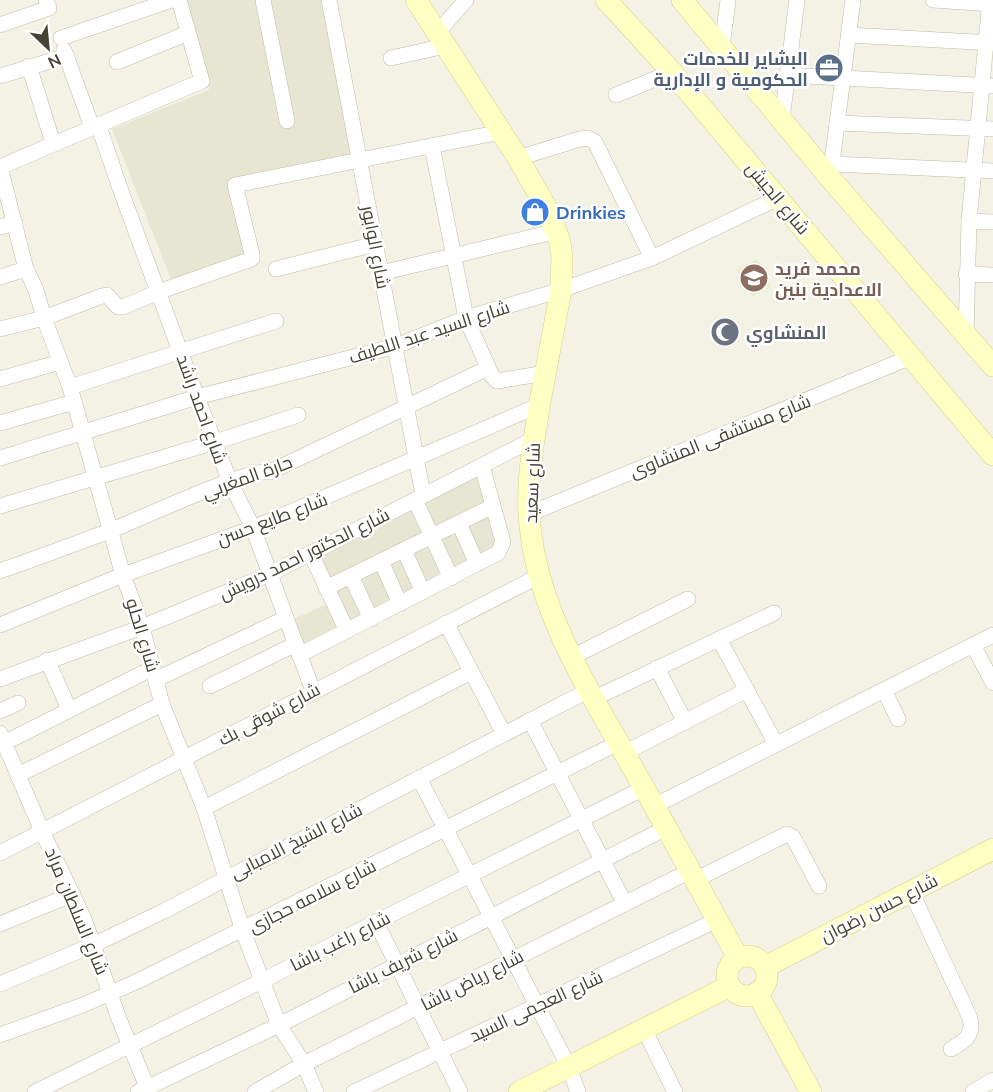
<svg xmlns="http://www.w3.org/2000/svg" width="993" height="1092" viewBox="0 0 993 1092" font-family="Mulish,Cairo,sans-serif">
<rect width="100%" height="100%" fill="#f3f2e4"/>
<g fill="#e7e6d2">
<polygon points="183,0 330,0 357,154 231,183 246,258 172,282 112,129 209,90"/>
<polygon points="482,473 502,555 304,658 290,621 329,603 308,559"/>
</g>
<polygon fill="#edeccd" points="757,259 771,287 752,297 737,270"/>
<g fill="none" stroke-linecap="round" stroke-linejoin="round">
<g stroke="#bfbca7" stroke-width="16">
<g id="street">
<polyline points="263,0 287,121"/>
<polyline points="329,0 423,494"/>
<polyline points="933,0 993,4"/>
<polyline points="0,25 49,8 46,0"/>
<polyline points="437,33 466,0"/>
<polyline points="849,35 993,43"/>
<polyline points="61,38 172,0"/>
<polyline points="722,47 728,0"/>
<polyline points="64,50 92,127"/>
<polyline points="391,58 445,46"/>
<polyline points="117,62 188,33"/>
<polyline points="29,66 53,143"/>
<polyline points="787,75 993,86"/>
<polyline points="0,76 67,56"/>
<polyline points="616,95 672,72"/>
<polyline points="782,119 797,0"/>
<polyline points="837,123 993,129"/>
<polyline points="98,124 122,194 197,397 230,482 253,528 313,691"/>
<polyline points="432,146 466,318 492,376 497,381 546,373"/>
<polyline points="518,158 580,139 588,138 595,142 652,258"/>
<polyline points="832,164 993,171"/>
<polyline points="0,167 26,269 36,290 44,318 70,387 123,575 142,627 162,704 204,808 243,931 279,1025 304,1064 316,1092"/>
<polyline points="0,167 202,81 179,0"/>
<polyline points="830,178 853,0"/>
<polyline points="969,221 993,222"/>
<polyline points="0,227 15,223"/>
<polyline points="276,269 375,244"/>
<polyline points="381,273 557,231"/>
<polyline points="966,274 993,275"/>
<polyline points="0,277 26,269"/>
<polyline points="0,329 44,318 102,296 107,295 118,307 123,307 158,292 249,260 252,258 252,254 235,185 501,132"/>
<polyline points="966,336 969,221 990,0"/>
<polyline points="0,379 60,362"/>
<polyline points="70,387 276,321"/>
<polyline points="0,423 74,402"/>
<polyline points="0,458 197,397 396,346 466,318 561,290 652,258 778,198"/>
<polyline points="415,500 451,578"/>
<polyline points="0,506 215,442 298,415"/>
<polyline points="529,514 911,357"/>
<polyline points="459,523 477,564"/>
<polyline points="404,550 423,592"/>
<polyline points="311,554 347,631"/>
<polyline points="381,561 400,604"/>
<path d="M0,571C37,558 75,544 112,530C140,519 248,468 270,472L488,368"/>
<polyline points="351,576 371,619"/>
<polyline points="326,588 493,506"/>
<polyline points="446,623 504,734"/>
<polyline points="0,625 123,575 253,528 540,405"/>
<polyline points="719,639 776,744"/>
<polyline points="973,645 993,683"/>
<polyline points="299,655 498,553 503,542 482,466"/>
<polyline points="572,657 688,599"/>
<polyline points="47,660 69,709"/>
<polyline points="657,668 685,722"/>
<polyline points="0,679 142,627 270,574 532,440"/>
<polyline points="157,679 286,618"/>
<polyline points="210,686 296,644"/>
<polyline points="884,690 898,719"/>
<polyline points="593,699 774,613"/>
<polyline points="0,711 18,703"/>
<polyline points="530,720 625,904"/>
<polyline points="0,733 42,831 84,919 119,1019 149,1092"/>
<polyline points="4,743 153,668"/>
<polyline points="624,753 747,690"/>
<polyline points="18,775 162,704"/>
<polyline points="419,778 569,1067 578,1092"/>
<polyline points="654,806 993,635"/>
<polyline points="204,808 471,672"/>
<polyline points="0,853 539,576"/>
<polyline points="695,880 787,834 793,837 819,886"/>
<path d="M911,891L970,1018C974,1036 965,1041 951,1049"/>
<polyline points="376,922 460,1092"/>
<polyline points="0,924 73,894"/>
<polyline points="0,984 95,944 164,911 589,690"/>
<polyline points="644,1029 675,1092"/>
<polyline points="0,1035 83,1005 138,981 618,743"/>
<polyline points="35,1092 262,981 376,922 644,788"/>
<polyline points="138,1092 279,1025 666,828"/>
<polyline points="255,1092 304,1064 690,871"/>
<polyline points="354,1092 717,920"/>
<polyline points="973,1092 993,1080"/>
</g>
</g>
<g stroke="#d1d190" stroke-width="22">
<g id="secondary">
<path d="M416,0L518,158L547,209L559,239L562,256L561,290C554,327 547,365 540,402C534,439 527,476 529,514C534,603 583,680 626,756C664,823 701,890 738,958"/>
<polyline points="606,0 672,72 993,455"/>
<polyline points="682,0 830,178 993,366"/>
<circle cx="747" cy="976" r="20"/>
<polyline points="765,967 993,849"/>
<polyline points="757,993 811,1092"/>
<polyline points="519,1092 730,986"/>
</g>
</g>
<use href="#street" stroke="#fff" stroke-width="15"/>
<use href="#secondary" stroke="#feffc2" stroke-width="21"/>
</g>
<defs>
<g id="office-disc" transform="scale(1.5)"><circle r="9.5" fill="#5c6f8a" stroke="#fff"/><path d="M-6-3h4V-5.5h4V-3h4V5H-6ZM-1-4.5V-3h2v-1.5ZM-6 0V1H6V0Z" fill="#fff"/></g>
<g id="shop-disc" transform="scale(1.5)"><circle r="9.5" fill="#3f7fe0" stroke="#fff"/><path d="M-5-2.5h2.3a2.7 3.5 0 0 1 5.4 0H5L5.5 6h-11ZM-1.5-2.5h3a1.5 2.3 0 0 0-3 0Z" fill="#fff"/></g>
<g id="school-disc" transform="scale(1.5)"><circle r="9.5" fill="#8d6e63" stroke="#fff"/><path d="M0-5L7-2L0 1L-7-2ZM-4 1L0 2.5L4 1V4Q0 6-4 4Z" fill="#fff"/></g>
<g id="mosque-disc" transform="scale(1.5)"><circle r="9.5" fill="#6b7280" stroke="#fff"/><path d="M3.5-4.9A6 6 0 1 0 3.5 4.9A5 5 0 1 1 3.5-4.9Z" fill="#fff"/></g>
</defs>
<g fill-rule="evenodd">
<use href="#office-disc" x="829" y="68"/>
<use href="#shop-disc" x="535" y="212"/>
<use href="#school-disc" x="754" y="278"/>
<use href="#mosque-disc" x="725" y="332"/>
</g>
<g text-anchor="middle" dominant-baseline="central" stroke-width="5" stroke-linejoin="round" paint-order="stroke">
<g font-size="18" font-weight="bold" fill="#4e5e75" stroke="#fff" text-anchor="end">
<text x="808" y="58">البشاير للخدمات<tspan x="808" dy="21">الحكومية و الإدارية</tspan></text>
</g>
<g font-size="18" fill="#454334" stroke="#fff">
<text transform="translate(778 198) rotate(50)">شارع الجيش</text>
<text transform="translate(376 247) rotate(79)">شارع الوابور</text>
<text transform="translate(429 332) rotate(-18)">شارع السيد عبد اللطيف</text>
<text transform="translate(202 409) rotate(70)">شارع احمد راشد</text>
<text transform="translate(720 436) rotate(-22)">شارع مستشفى المنشاوى</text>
<text transform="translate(247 477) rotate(-20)">حارة المغربي</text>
<text transform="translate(532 483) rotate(-88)">شارع سعيد</text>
<text transform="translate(272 519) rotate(-21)">شارع طايع حسن</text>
<text transform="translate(304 554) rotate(-26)">شارع الدكتور احمد درويش</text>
<text transform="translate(143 635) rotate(73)">شارع الحلو</text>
<text transform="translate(269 714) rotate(-28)">شارع شوقى بك</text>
<text transform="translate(296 841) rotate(-27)">شارع الشيخ الامبابى</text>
<text transform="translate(312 896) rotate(-27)">شارع سلامه حجازى</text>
<text transform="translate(879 908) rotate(-27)">شارع حسن رضوان</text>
<text transform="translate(77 911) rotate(67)">شارع السلطان مراد</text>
<text transform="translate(340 941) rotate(-27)">شارع راغب باشا</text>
<text transform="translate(403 961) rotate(-27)">شارع شريف باشا</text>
<text transform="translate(472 980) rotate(-27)">شارع رياض باشا</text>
<text transform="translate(536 1006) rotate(-25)">شارع العجمى السيد</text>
</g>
<g font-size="18" font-weight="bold" fill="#366cbe" stroke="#fff" text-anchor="start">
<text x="556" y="212">Drinkies</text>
</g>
<g font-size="18" font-weight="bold" fill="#785e54" stroke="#fff" text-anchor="start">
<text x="775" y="268">محمد فريد<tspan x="775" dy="21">الاعدادية بنين</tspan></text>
</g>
<g font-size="18" font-weight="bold" fill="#5b616d" stroke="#fff" text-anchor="start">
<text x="746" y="332">المنشاوي</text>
</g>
</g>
<g transform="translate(48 48) rotate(154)" stroke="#ffffff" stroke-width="4.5" paint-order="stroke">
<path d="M0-4.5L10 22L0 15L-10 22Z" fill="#454334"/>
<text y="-9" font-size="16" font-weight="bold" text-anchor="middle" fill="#454334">N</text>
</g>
</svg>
